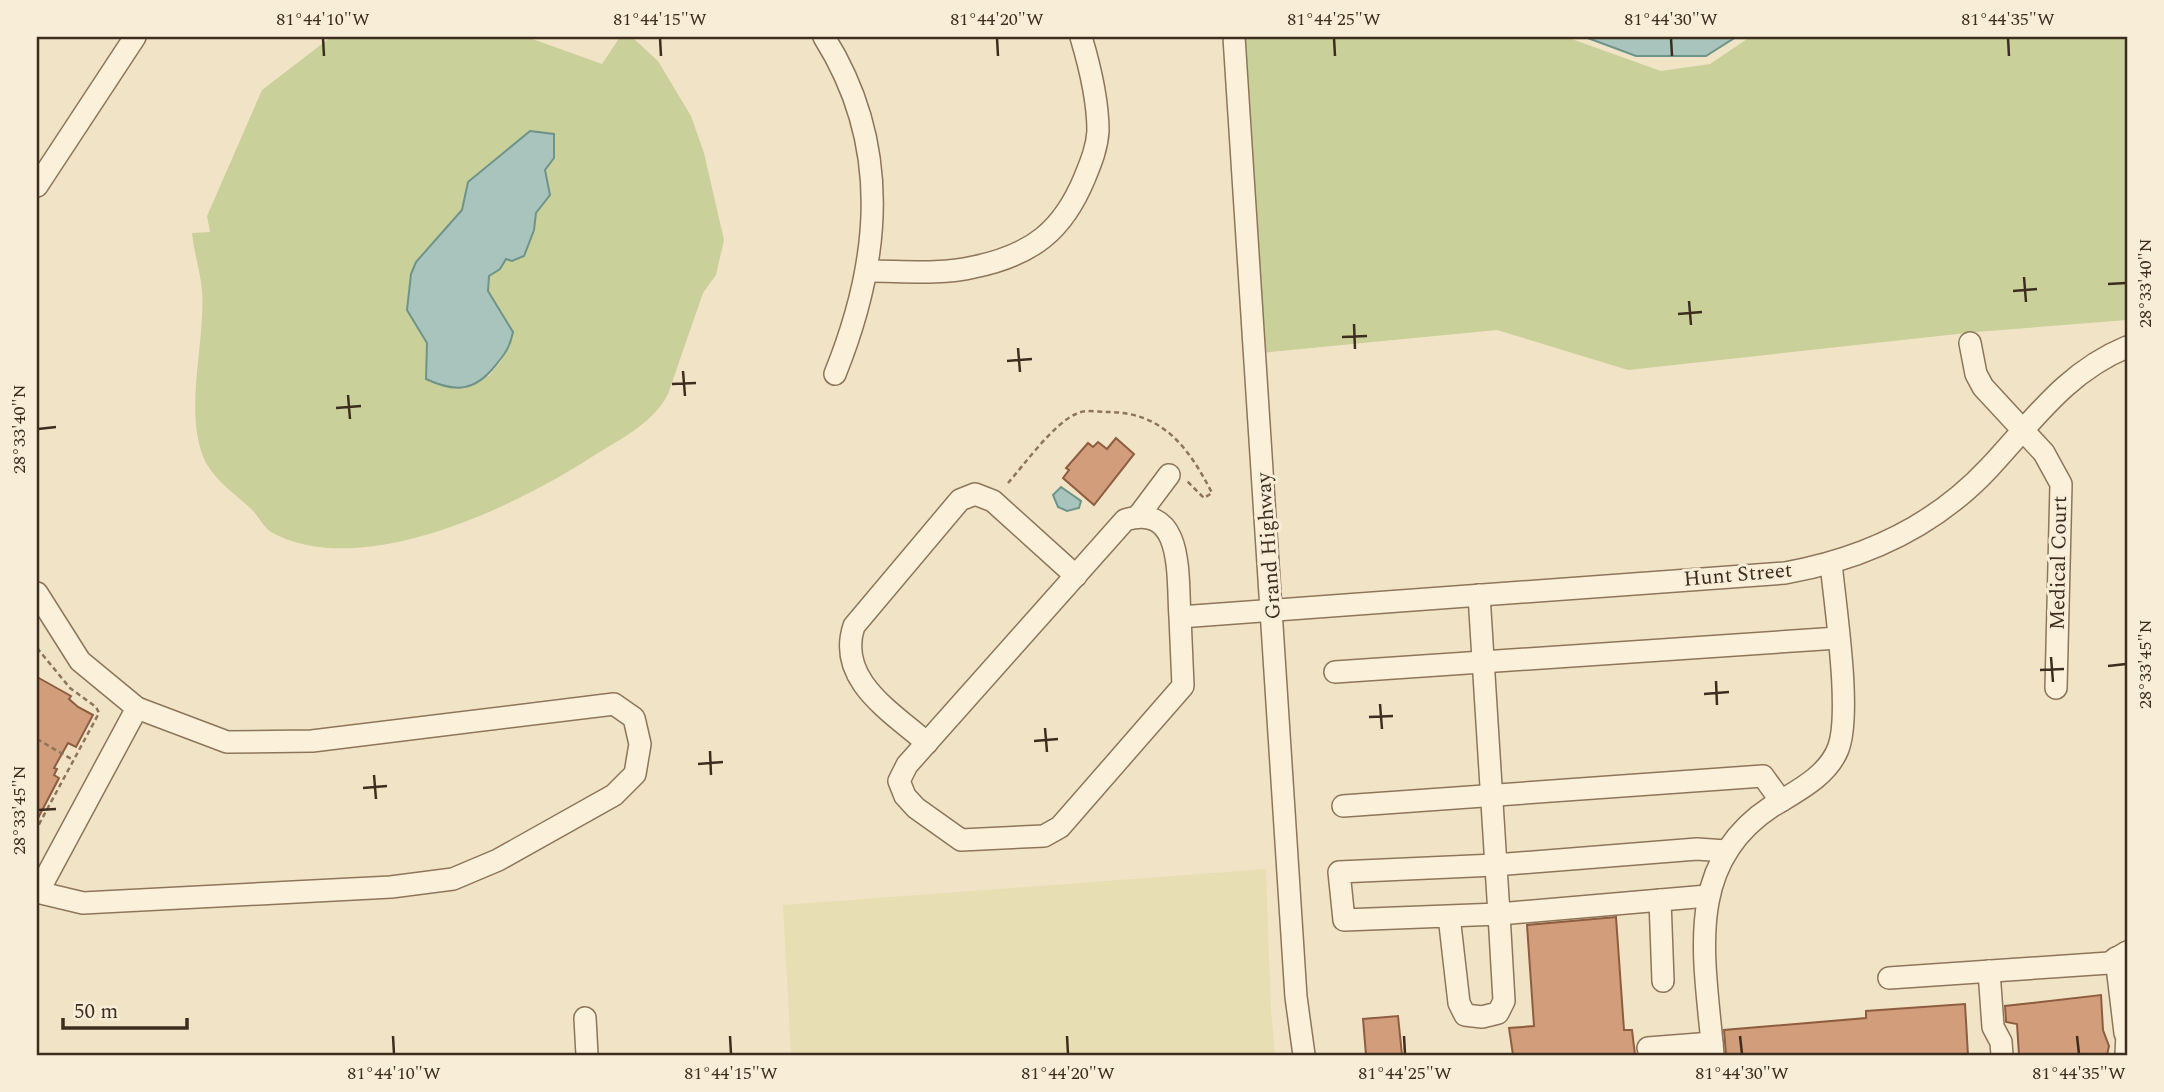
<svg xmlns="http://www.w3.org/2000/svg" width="2164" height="1092" viewBox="0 0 2164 1092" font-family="Spectral,serif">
<rect width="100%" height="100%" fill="#f1e4c6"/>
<polygon fill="#e7deb3" points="1266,869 1271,1009 1275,1055 791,1055 783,905"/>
<g fill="#cad099" fill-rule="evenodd">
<path d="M331,37H527L602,64L620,37H632L658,61L691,116L704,153L724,240L716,275L703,293L668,394C653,425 614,442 587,460C510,509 359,581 271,532C263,527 258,515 250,508C236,495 216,481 206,463C182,415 206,343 202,290C200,271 194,252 192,233L210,232L207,216L262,90ZM487,169H545C550,187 549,201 536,213L534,230L524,256L506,259L500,269L489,276L488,291L513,332L501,361L489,376L426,379L427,343L407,310L411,274L416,262L462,210L468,182Z"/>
<polygon points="1241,37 1566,37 1661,71 1710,64 1750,37 2127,37 2127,320 1976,332 1628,370 1497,330 1261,353"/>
</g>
<g fill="#a8c4bc" stroke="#6e948a" stroke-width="2">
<polygon points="1585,37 1736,37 1706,56 1636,56"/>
<path d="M530,131L554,134V158L545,170L550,195L536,213L534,230L524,256L512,261L506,259L500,269L489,276L488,291L513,332C510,347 505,354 495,366C475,391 456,393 426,379L427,343L407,310L411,274L416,262L462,210L468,182Z"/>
<polygon points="1061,487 1081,501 1079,508 1067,511 1058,507 1053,495"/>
</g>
<g fill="#d19d7a" stroke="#8e5d3f" stroke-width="2">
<polygon points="1116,438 1134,454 1094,505 1063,478 1069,470 1066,468 1088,443 1093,447 1098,442 1107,449"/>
<polygon points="37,677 71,696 69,699 78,707 93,715 76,747 68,743 54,768 57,769 54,775 59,778 37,820"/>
<polygon points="1616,917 1624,1030 1632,1030 1635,1055 1513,1055 1509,1028 1534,1026 1527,925"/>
<polygon points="2101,995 2103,1030 2109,1046 2107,1055 2019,1055 2017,1024 2006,1022 2005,1006"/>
<polygon points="1965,1004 1968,1055 1726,1055 1724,1030 1866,1018 1866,1011"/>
<polygon points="1398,1016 1402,1055 1366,1055 1363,1019"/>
</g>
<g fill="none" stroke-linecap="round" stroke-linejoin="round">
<g stroke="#8e755a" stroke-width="24">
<g id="minor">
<path d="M824,37C892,145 881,260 835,374"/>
<polyline points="1234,37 1296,997 1304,1055"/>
<polyline points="37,186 135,37"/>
<path d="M868,271C903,271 940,275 974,267C1032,255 1063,231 1085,177C1091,162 1097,148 1098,131C1098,99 1090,67 1081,37"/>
<polyline points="1970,343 1976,374 1983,387 2044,453 2061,484 2056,688"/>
<polyline points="1139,515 1169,475"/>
<polyline points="37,593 80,661 137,708 227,742 312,741 614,704 634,718 640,744 635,774 614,795 498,860 453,879 391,887 83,903 37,892"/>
<polyline points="1479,595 1499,914 1707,896"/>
<path d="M1180,617L1183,686L1060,827L1044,836L961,840L916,808L905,796L899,781L907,765L1125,520C1185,502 1177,578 1180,617L1785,573C1863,559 1934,527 1989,468C2033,421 2066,372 2127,347"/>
<polyline points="1335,672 1838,638"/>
<path d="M927,743C892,712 836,680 854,626L960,500L975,494L993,501L1076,576"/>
<polyline points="1343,806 1763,776 1781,801"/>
<polyline points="38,892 137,708"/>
<polyline points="1660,900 1663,981"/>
<polyline points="1449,916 1459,1003 1465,1015 1482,1017 1498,1013 1504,1001 1499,914 1344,920 1339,872 1495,865 1697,849 1726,851"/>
<polyline points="2116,958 2125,1033"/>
<polyline points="1989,971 1993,1027 2001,1042 2002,1055"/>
<polyline points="1889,978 2109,963 2127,952"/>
<polyline points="585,1018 587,1055"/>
<polyline points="1648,1048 1712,1043"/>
<path d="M1713,1055C1706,964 1681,866 1771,807C1795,792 1827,777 1838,749C1852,713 1835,606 1831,563"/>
<polyline points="2126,1055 2127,1033"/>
</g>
</g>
<g stroke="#8e755a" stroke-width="2.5" stroke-dasharray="5 3.5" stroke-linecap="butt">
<path d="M1008,483C1024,465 1054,423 1076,414C1085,409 1098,412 1108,412C1163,412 1189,448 1212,493L1204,498L1187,481"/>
<polyline points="37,648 70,688 96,707 99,713 37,828"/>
<polyline points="37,739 73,760"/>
</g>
<use href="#minor" stroke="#fbf1db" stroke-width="21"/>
</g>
<path fill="none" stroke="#3d2d1f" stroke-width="2.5" d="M323,38L324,56M660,38L661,56M997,38L998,56M1334,38L1335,56M1671,38L1672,56M2008,38L2009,56M2024,277L2026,302M2108,284L2126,283M2013,291L2037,289M1689,301L1691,325M1678,314L1702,312M1354,324L1355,349M1342,337L1367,336M1018,348L1020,372M1007,361L1032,359M683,371L685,396M672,384L696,383M348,395L350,419M336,408L361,406M38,429L56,427M2051,657L2053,682M2108,666L2126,664M2040,670L2064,669M1716,681L1717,705M1704,694L1729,692M1380,704L1382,729M1369,717L1393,716M1045,728L1047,752M1034,741L1058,739M710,751L711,775M698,764L723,762M374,775L376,799M363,788L387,786M38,810L56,809M393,1036L394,1054M730,1036L731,1054M1067,1036L1068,1054M1404,1036L1405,1054M1740,1036L1742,1054M2077,1036L2079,1054"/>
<g text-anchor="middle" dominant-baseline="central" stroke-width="6" stroke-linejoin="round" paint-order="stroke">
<g font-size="21" fill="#3d2d1f" stroke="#f8eed7">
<text transform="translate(1269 546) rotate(-94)">Grand Highway</text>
<text transform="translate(2059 563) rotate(-89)">Medical Court</text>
<text transform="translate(1738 575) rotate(-5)">Hunt Street</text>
</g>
</g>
<rect width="2164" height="1092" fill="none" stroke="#f8eed7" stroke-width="77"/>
<path d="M63 1018v10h124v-10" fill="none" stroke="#3d2d1f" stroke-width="3.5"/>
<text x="74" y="1018" font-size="21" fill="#3d2d1f" stroke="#f8eed7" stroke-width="5" paint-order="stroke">50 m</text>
<rect x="38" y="38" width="2088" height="1016" fill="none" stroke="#3d2d1f" stroke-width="2.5"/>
<g font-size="18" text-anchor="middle" fill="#3d2d1f">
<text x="323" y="25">81°44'10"W</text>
<text x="660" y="25">81°44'15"W</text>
<text x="997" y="25">81°44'20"W</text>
<text x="1334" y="25">81°44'25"W</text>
<text x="1671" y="25">81°44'30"W</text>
<text x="2008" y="25">81°44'35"W</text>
<text transform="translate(2145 283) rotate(-90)" y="6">28°33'40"N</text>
<text transform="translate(19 429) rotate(-90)" y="6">28°33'40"N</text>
<text transform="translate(2145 664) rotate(-90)" y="6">28°33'45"N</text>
<text transform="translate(19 810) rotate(-90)" y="6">28°33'45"N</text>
<text x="394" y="1079">81°44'10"W</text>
<text x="731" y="1079">81°44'15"W</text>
<text x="1068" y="1079">81°44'20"W</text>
<text x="1405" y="1079">81°44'25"W</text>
<text x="1742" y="1079">81°44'30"W</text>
<text x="2079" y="1079">81°44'35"W</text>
</g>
</svg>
